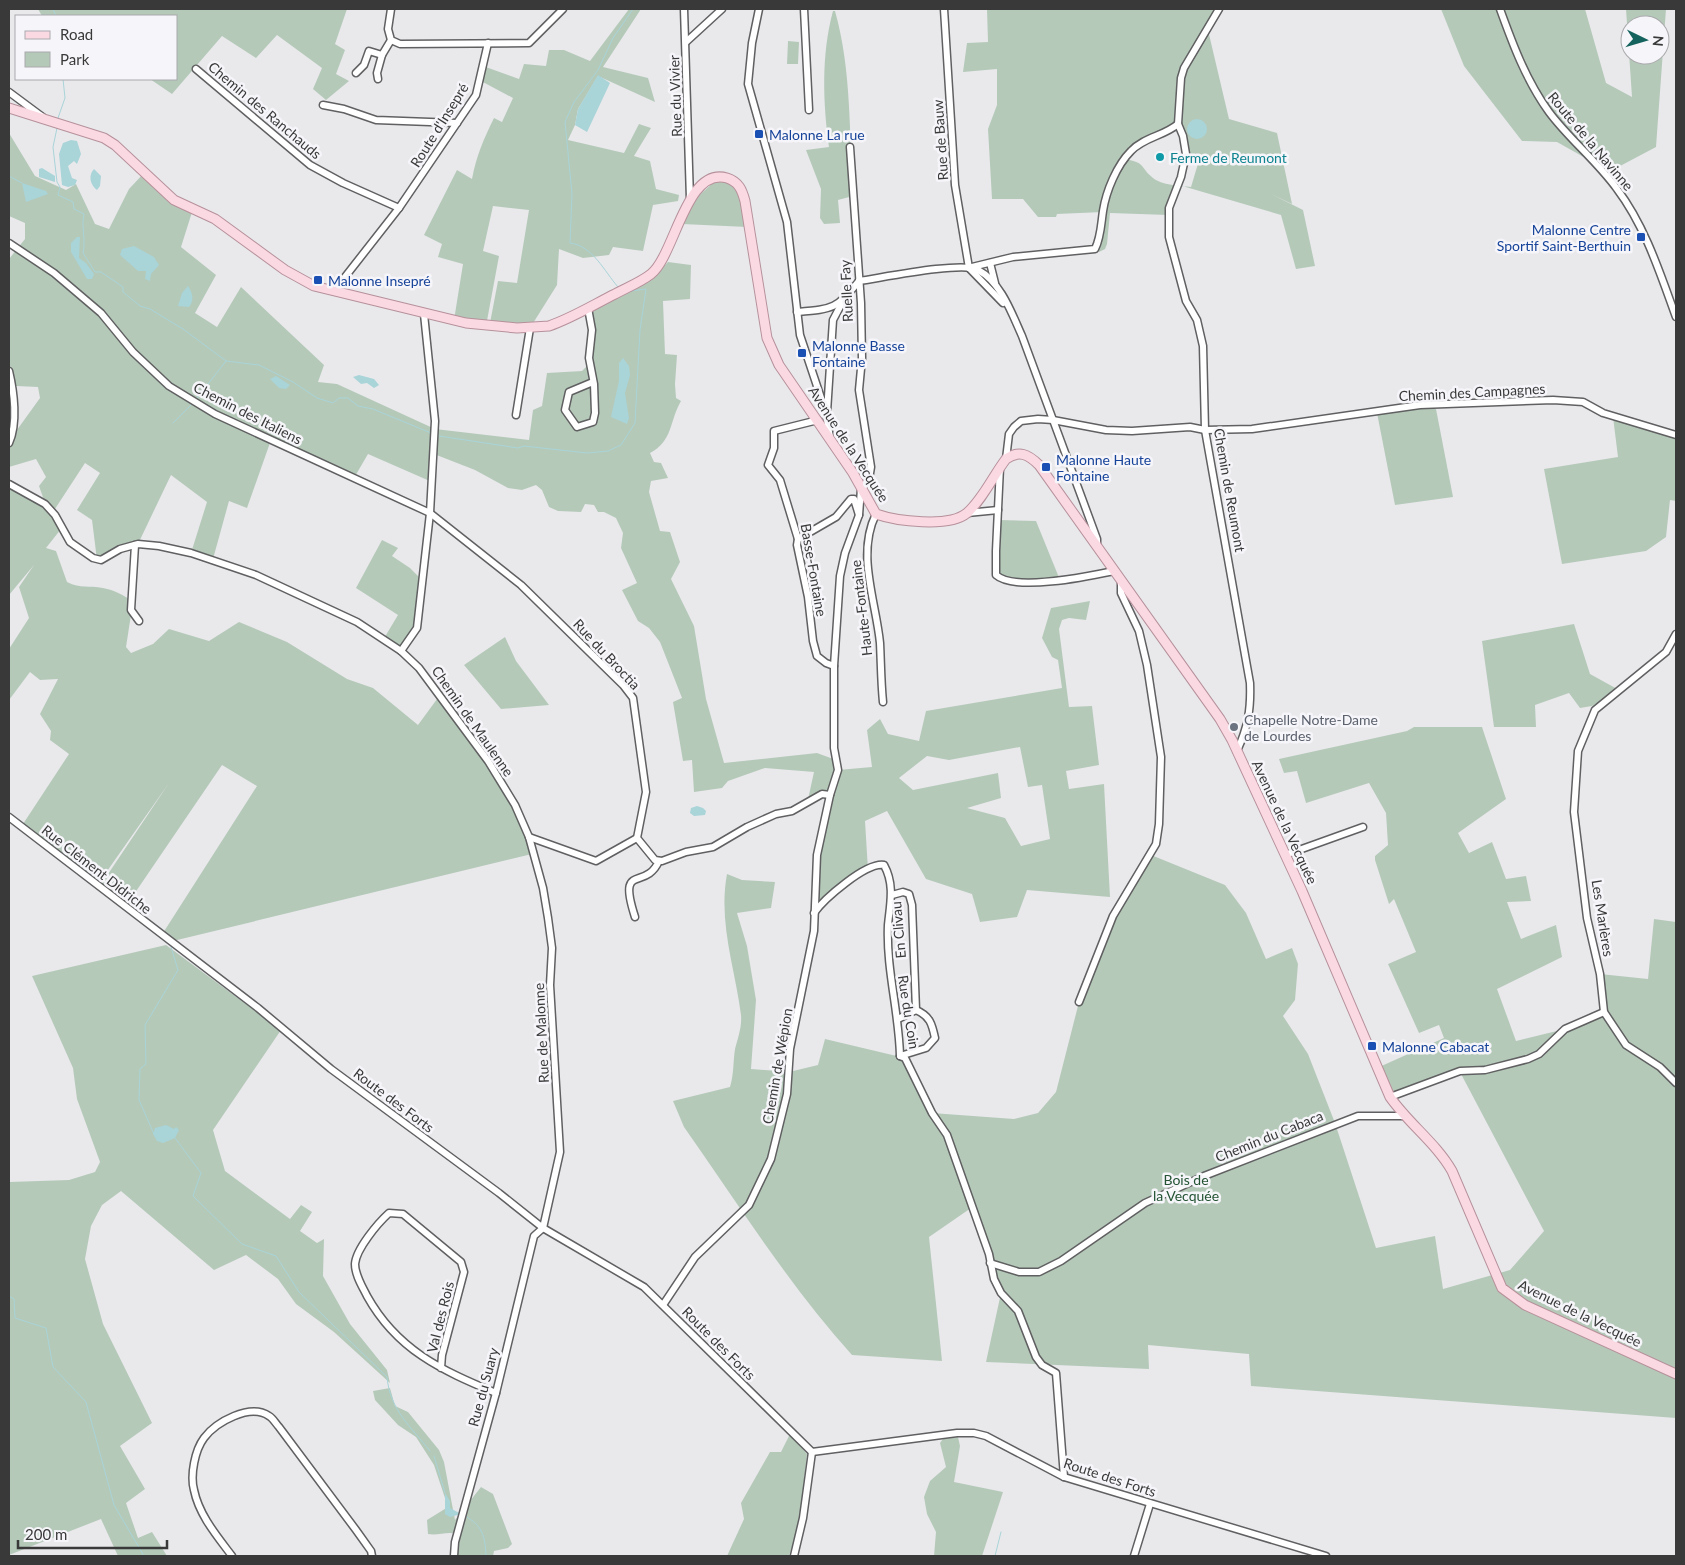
<svg xmlns="http://www.w3.org/2000/svg" width="1685" height="1565" viewBox="0 0 1685 1565" font-family="Lato,sans-serif">
<rect width="100%" height="100%" fill="#e9e9ec"/>
<g fill="#b5c9b9" fill-rule="evenodd">
<polygon points="38,9 347,9 335,44 345,50 336,74 349,81 326,100 313,89 322,68 277,35 256,58 222,36 172,94 150,79 176,79 176,16 42,16"/>
<path d="M629,9H641L603,67L648,78L655,102L598,76L578,109L575,125L568,140L624,153L639,124L651,128L634,156L650,161L656,189L679,195L678,201L653,205L643,251L613,247L609,255L583,258L559,249L557,285L530,328L490,323L498,281L517,283L529,210L493,206L483,251L499,256L486,326L454,320L463,264L438,257L442,244L424,235L457,170L472,179C476,157 484,138 494,118L502,122L513,98L481,81L483,66L519,79L524,64L546,66L549,50H564L590,61Z"/>
<path d="M987,9H1219L1208,30L1229,119L1277,133L1292,204L1271,194L1303,210L1315,266L1296,269L1281,215L1179,185L1168,215L1110,213L1107,244L1105,249L1099,252L1103,212L1057,214L1056,217H1038L1023,199H992L988,129L997,105V69L963,72L967,43L988,42ZM1181,127L1186,152L1200,157L1191,187C1181,186 1161,185 1153,178C1139,166 1146,163 1125,159L1144,141Z"/>
<path d="M1441,9H1585L1606,83L1632,97L1626,9H1666L1656,147L1605,174L1589,160L1557,142L1522,141L1464,66ZM1630,25H1660V55H1630Z"/>
<path d="M833,11H835C852,71 849,135 853,196L838,200L840,223L824,224L820,218L821,189L806,150L829,147C823,103 821,55 833,11Z"/>
<polygon points="788,41 799,42 798,64 787,64"/>
<path d="M9,133L35,176L66,190L76,184L95,224L109,229L129,189L144,173L193,209L181,247L216,275L195,313L217,327L241,287L324,365L318,382L337,384L435,429L529,440L533,410L542,406L547,373L582,371L590,363L592,330L588,308L652,278L668,262L691,265L690,299L663,301L665,354L677,355L675,384L676,398L681,401C669,422 673,441 650,453L654,462L661,463L668,478L651,481L649,492L660,531L670,532L680,562L671,579L694,626L706,699L724,763L817,753L836,760L838,770L872,767L867,730L880,719L888,734L919,741L926,711L1062,688L1058,660L1052,657L1042,638L1051,608L1090,601L1086,620L1069,618L1062,620L1059,629L1069,707L1092,706L1099,765L1066,771L1069,789L1104,784L1110,897L1027,890L1017,917L980,922L972,894L926,879L887,811L865,821L868,870L818,907L814,878L829,795L822,794L807,804L814,772L765,768L728,781L722,788L694,792L692,760L683,761L673,702L682,698L660,642L649,628L638,621L622,590L637,583L621,548L623,533L616,518L604,512H598L594,505L585,504L581,512L558,511L549,507L542,490L536,485L522,490L508,488L475,470L434,454L432,482L368,454L354,478L271,440L247,508L229,501L213,559L191,553L207,502L171,475L138,544L97,560L92,520L77,510L100,473L85,463L53,512L61,529L46,548L56,551L67,582C81,589 89,585 103,588C114,590 124,595 133,602L126,647L131,653L153,644L169,629L209,641L239,622L287,642L347,679L373,688L418,725L440,695L463,724L516,810L532,854L173,941L163,933L257,786L222,765L126,906L100,886L169,783L98,884L23,824L69,754L50,740L51,731L40,714L58,679L40,680L30,672L9,700V649L29,618L19,587L34,565L9,595V484L45,503L39,486L46,477L36,459L9,467V441L40,398L38,387L16,386L9,363V259L25,239V223L9,216ZM1020,747L1028,787L1042,785L1050,839L1021,846L1005,818L967,808L1001,798L998,773L913,790L899,778L927,756L949,760Z"/>
<polygon points="715,181 730,182 739,190 747,227 682,224 694,200"/>
<polygon points="1408,408 1436,409 1453,497 1395,505 1377,413"/>
<polygon points="1613,417 1676,435 1676,501 1670,500 1666,537 1646,551 1562,564 1544,469 1618,457"/>
<polygon points="999,520 1036,521 1060,580 1018,581 995,574"/>
<polygon points="382,540 398,548 392,556 410,568 423,581 417,628 401,651 383,640 398,615 356,588"/>
<polygon points="1574,624 1590,674 1619,690 1592,706 1580,708 1569,693 1535,705 1536,727 1494,727 1482,641"/>
<polygon points="505,637 516,661 549,705 501,709 464,665"/>
<path d="M1414,727H1482L1506,799L1458,833L1469,853L1492,842L1506,879L1526,876L1531,901L1507,902L1521,939L1556,925L1562,957L1497,989L1516,1041L1565,1029L1604,1013L1600,974L1648,979L1654,919L1676,922V1418L1251,1386L1249,1354L1148,1345L1149,1369L986,1362L1001,1293L971,1208L929,1237L942,1361L852,1355C789,1285 738,1204 684,1127L673,1101L730,1087C734,1073 733,1062 735,1049C738,1038 742,1027 741,1015C735,968 718,922 727,874L742,880L775,882L771,908L737,913L747,946L756,1000L751,1069L789,1072L818,1065L825,1039L905,1058L932,1113L1014,1119L1038,1113L1056,1092L1079,1002L1113,916L1151,855L1225,885L1246,913L1266,959L1292,948L1298,964L1295,1000L1283,1016L1308,1054L1335,1123L1376,1248L1435,1236L1443,1289L1510,1270L1544,1231L1460,1072L1390,1097L1377,1068L1444,1038L1439,1025L1419,1033L1388,964L1416,952L1394,899L1389,904L1375,860V856L1388,845L1386,813L1369,783L1306,803L1297,771L1284,773L1279,759L1407,731Z"/>
<polygon points="166,945 281,1030 213,1130 225,1171 290,1219 301,1205 312,1212 300,1231 317,1243 324,1239 323,1276 350,1324 387,1370 390,1383 334,1332 296,1304 278,1279 246,1255 214,1270 121,1191 102,1205 91,1226 85,1259 103,1324 152,1423 120,1446 145,1489 126,1503 138,1538 152,1532 167,1556 118,1556 101,1519 9,1555 9,1182 69,1180 95,1172 100,1162 77,1099 73,1068 32,976"/>
<path d="M390,1388L395,1406L408,1412L439,1450L444,1462L455,1520L481,1487L493,1494L512,1544L508,1548L494,1551L493,1556H457V1534C447,1531 438,1536 428,1534L427,1520L448,1507L434,1465L416,1437L398,1425L375,1400L373,1391Z"/>
<polygon points="790,1434 807,1454 799,1525 789,1556 727,1556 744,1519 741,1503 770,1452 781,1452"/>
<polygon points="958,1437 960,1446 954,1482 1003,1492 982,1556 934,1556 936,1532 927,1514 924,1497 930,1481 946,1467 940,1443 943,1439"/>
</g>
<g fill="#a9d4d8">
<polygon points="598,75 610,83 587,132 575,125 578,109"/>
<circle cx="1197" cy="129" r="10"/>
<polygon points="71,140 77,141 81,154 77,164 74,161 68,166 72,178 77,180 75,185 68,187 62,185 59,154 63,143"/>
<polygon points="42,168 55,176 55,182 39,177 39,169"/>
<path d="M94,169L101,176L100,186L97,190C90,185 88,175 94,169Z"/>
<polygon points="22,183 46,191 48,194 26,202"/>
<polygon points="77,237 80,237 79,258 86,263 94,274 92,279 87,279 71,252 71,243"/>
<polygon points="134,246 154,257 159,265 151,274 150,281 145,279 146,271 138,271 120,255 122,249"/>
<path d="M188,286C192,292 195,300 189,307L178,306L182,293Z"/>
<polygon points="623,358 629,366 630,375 625,393 629,418 627,424 611,417 619,381 619,363"/>
<polygon points="359,375 374,379 379,385 374,388 367,383 361,384 353,377"/>
<polygon points="276,376 290,385 286,389 279,388 270,379"/>
<polygon points="697,806 703,808 706,811 705,815 694,816 690,813 691,808"/>
<polygon points="166,1125 174,1129 176,1127 179,1130 175,1138 163,1143 157,1141 153,1134 155,1128"/>
<polygon points="445,1493 450,1501 450,1508 461,1514 450,1517 445,1514"/>
</g>
<g fill="none" stroke-linecap="round" stroke-linejoin="round">
<g stroke="#a9d4d8" stroke-width="1">
<polyline points="53,9 56,16"/>
<polyline points="58,118 65,98 63,79"/>
<path d="M57,128L53,147L57,182L60,187L58,195L73,202L74,209L84,214C81,226 86,240 83,253L95,272H101L123,287V292L140,306L150,309L183,329L226,361L259,365L293,382L317,398L333,403L339,398H348L358,406L373,409L431,433"/>
<polyline points="9,176 22,183"/>
<path d="M618,287C604,271 593,246 570,243L572,194L565,122L574,102L598,70L613,38L633,9"/>
<polyline points="197,398 226,361"/>
<polyline points="173,423 192,404"/>
<polyline points="439,436 518,448 524,446 587,453 608,451 621,445 635,423 640,330 646,289 631,291"/>
<polyline points="154,1134 139,1100 140,1069 146,1064 145,1025 178,970 171,947"/>
<path d="M175,1138L201,1173L193,1196L242,1244L276,1256L299,1292L387,1377C390,1410 411,1427 430,1451"/>
<polyline points="9,1296 14,1299 15,1318 46,1328 53,1367 86,1402 114,1505 144,1556"/>
<polyline points="434,1456 445,1493"/>
<path d="M465,1516C483,1526 485,1536 486,1556"/>
<polyline points="995,1556 1001,1532"/>
</g>
<g stroke="#606062" stroke-width="9">
<g id="minor">
<polyline points="391,9 388,29 391,40 400,44 529,43 563,9"/>
<polyline points="684,9 690,199"/>
<polyline points="759,9 752,43 748,84 787,222 800,335 826,413 830,438"/>
<polyline points="804,9 809,110"/>
<polyline points="944,9 955,185 969,268"/>
<path d="M1219,9L1184,68L1181,78L1178,124L1183,136L1186,154L1181,177L1169,208V237L1186,301L1197,320L1203,346L1205,430L1250,683C1251,709 1248,727 1237,751"/>
<path d="M1500,9C1513,45 1526,80 1549,112C1569,139 1597,161 1617,189C1645,226 1660,273 1676,317"/>
<polyline points="686,42 722,9"/>
<polyline points="196,69 310,165 343,183 399,208"/>
<polyline points="356,73 364,65 369,51 382,55 391,40"/>
<polyline points="378,79 377,73 382,55"/>
<polyline points="9,92 44,118"/>
<polyline points="323,105 344,109 376,120 457,123"/>
<polyline points="9,243 54,273 101,313 133,352 169,386 215,414 430,513 521,585 623,685 633,698 646,792 637,838 655,860 662,861 686,852 713,847 747,827 776,814 792,811 822,794 830,795"/>
<polyline points="990,263 995,283"/>
<path d="M972,267L1013,257L1095,249C1101,237 1101,224 1103,211C1106,191 1117,165 1131,151C1144,137 1164,136 1178,124"/>
<polyline points="969,268 1003,303"/>
<path d="M859,281C881,278 962,261 978,270C1001,282 1012,314 1022,336L1097,539V546"/>
<polyline points="334,291 399,208 476,95 488,43"/>
<polyline points="588,308 592,330 589,358 594,384 595,413 593,422 577,427 565,410 569,392 593,382"/>
<path d="M797,312C834,309 836,309 859,281"/>
<path d="M9,371C14,392 18,423 9,443"/>
<polyline points="827,412 833,320 843,301"/>
<polyline points="516,415 530,328"/>
<polyline points="818,420 774,431 774,448 768,465 780,480 798,539 797,545 808,597 813,641 817,656 826,663 834,666"/>
<polyline points="1006,459 1009,434 1014,427 1021,421 1038,419 1053,420 1106,430 1132,431 1190,427 1205,430 1252,429 1420,405 1553,400 1583,402 1603,413 1676,435"/>
<path d="M1000,467L996,551V575C1015,592 1090,576 1114,571"/>
<polyline points="9,484 45,504 55,515 70,542 93,558 101,560 120,549 138,544 159,546 191,553 256,575 357,622 401,651 419,668 488,761 515,805 529,837 543,888 548,918 552,948 550,985 560,1152 543,1228 534,1236 496,1393 455,1542 454,1556"/>
<polyline points="967,513 998,510"/>
<path d="M876,514C856,554 876,601 880,643C881,663 881,682 883,702"/>
<polyline points="798,539 836,517 851,499 854,499 859,515"/>
<polyline points="135,545 131,610 139,621"/>
<polyline points="1676,634 1666,652 1595,710 1578,751 1574,812 1587,918 1600,974 1604,1012 1626,1045 1660,1067 1676,1083"/>
<polyline points="401,651 417,628 430,513 435,421 424,314"/>
<polyline points="9,817 258,1008 331,1069 499,1193 543,1228 644,1287 812,1452"/>
<polyline points="529,837 596,861 637,838"/>
<polyline points="1285,855 1363,827"/>
<polyline points="892,895 903,892 909,894 912,905 916,1010 898,1019"/>
<path d="M814,913C824,899 866,862 884,865C895,885 890,904 888,925C886,969 899,1012 900,1056L905,1058L932,1113L947,1135L989,1254L994,1279L1001,1293L1018,1311L1036,1357L1042,1365L1056,1373L1064,1477"/>
<path d="M635,917C617,861 645,892 659,861"/>
<polyline points="1079,1002 1113,916 1156,844 1159,824 1161,757 1147,665 1139,631 1121,593 1121,580"/>
<path d="M900,1056L926,1048L935,1038C932,1024 930,1016 916,1010"/>
<polyline points="1390,1097 1460,1071 1485,1070 1528,1059 1539,1054 1565,1029 1604,1012"/>
<polyline points="990,1263 1019,1272 1039,1272 1061,1261 1145,1203 1204,1176 1358,1116 1404,1116"/>
<polyline points="663,1305 695,1257 749,1205 771,1159 787,1094 790,1049 814,931 817,855 830,795 838,770 834,748 834,666 840,576 845,553 859,515 861,489 869,479 871,467 859,390 862,358 861,303 850,147"/>
<path d="M441,1368L442,1355L464,1272L461,1262L403,1214L389,1213C378,1223 356,1249 355,1264C355,1275 362,1286 367,1296C397,1350 441,1370 496,1393"/>
<polyline points="812,1452 957,1433 974,1433 986,1436 1064,1477 1326,1556"/>
<path d="M232,1556C217,1536 199,1515 194,1490C190,1475 195,1450 204,1438C216,1422 250,1403 269,1416C273,1418 276,1424 279,1427L356,1530L371,1551L372,1556"/>
<polyline points="794,1556 803,1518 812,1452"/>
<polyline points="1134,1556 1150,1504"/>
</g>
</g>
<g stroke="#b6919b" stroke-width="11">
<path id="major" d="M9,108L104,138L115,145L174,200L215,219L285,270L314,286L466,323L517,328L549,326C572,318 593,305 615,294C626,288 641,282 651,274C675,255 686,166 727,178C739,182 742,190 745,201L767,338L779,365L853,473L876,514C896,521 949,528 967,513C983,499 993,476 1006,459C1019,450 1028,454 1039,465L1220,719L1232,740L1302,891L1390,1097C1409,1124 1436,1143 1452,1171L1502,1288L1525,1305L1676,1374"/>
</g>
<use href="#minor" stroke="#fff" stroke-width="6"/>
<use href="#major" stroke="#fbd9e2" stroke-width="9"/>
</g>
<g fill="#1a4fb4" stroke="#f6f6fa" stroke-width="2">
<rect x="754" y="129" width="10" height="10" rx="2.5"/>
<rect x="1636" y="232" width="10" height="10" rx="2.5"/>
<rect x="313" y="275" width="10" height="10" rx="2.5"/>
<rect x="797" y="348" width="10" height="10" rx="2.5"/>
<rect x="1041" y="462" width="10" height="10" rx="2.5"/>
<rect x="1367" y="1041" width="10" height="10" rx="2.5"/>
</g>
<circle fill="#0f9aa8" stroke="#f6f6fa" stroke-width="2" cx="1160" cy="157" r="5"/>
<circle fill="#6b7280" stroke="#f6f6fa" stroke-width="2" cx="1234" cy="727" r="5"/>
<g text-anchor="middle" dominant-baseline="central" stroke-width="5" stroke-linejoin="round" paint-order="stroke">
<g font-size="14" fill="#39393a" stroke="#f6f6fa">
<text transform="translate(675 96) rotate(-92)">Rue du Vivier</text>
<text transform="translate(265 110) rotate(40)">Chemin des Ranchauds</text>
<text transform="translate(439 125) rotate(-58)">Route d'Insepré</text>
<text transform="translate(940 140) rotate(-94)">Rue de Bauw</text>
<text transform="translate(1591 141) rotate(50)">Route de la Navinne</text>
<text transform="translate(846 291) rotate(-93)">Ruelle Fay</text>
<text transform="translate(1472 392) rotate(-3)">Chemin des Campagnes</text>
<text transform="translate(248 413) rotate(27)">Chemin des Italiens</text>
<text transform="translate(849 444) rotate(57)">Avenue de la Vecquée</text>
<text transform="translate(1230 490) rotate(80)">Chemin de Reumont</text>
<text transform="translate(814 570) rotate(80)">Basse-Fontaine</text>
<text transform="translate(861 608) rotate(-97)">Haute-Fontaine</text>
<text transform="translate(607 654) rotate(47)">Rue du Broctia</text>
<text transform="translate(473 721) rotate(55)">Chemin de Maulenne</text>
<text transform="translate(1285 822) rotate(65)">Avenue de la Vecquée</text>
<text transform="translate(97 869) rotate(38)">Rue Clément Didriche</text>
<text transform="translate(1603 918) rotate(81)">Les Marlères</text>
<text transform="translate(898 930) rotate(-95)">En Clivau</text>
<text transform="translate(909 1012) rotate(81)">Rue du Coin</text>
<text transform="translate(541 1033) rotate(-93)">Rue de Malonne</text>
<text transform="translate(777 1066) rotate(-80)">Chemin de Wépion</text>
<text transform="translate(394 1100) rotate(37)">Route des Forts</text>
<text transform="translate(1269 1136) rotate(-22)">Chemin du Cabaca</text>
<text transform="translate(1580 1313) rotate(26)">Avenue de la Vecquée</text>
<text transform="translate(440 1317) rotate(-76)">Val des Rois</text>
<text transform="translate(719 1343) rotate(45)">Route des Forts</text>
<text transform="translate(483 1387) rotate(-75)">Rue du Suary</text>
<text transform="translate(1110 1477) rotate(18)">Route des Forts</text>
</g>
<g font-size="14" fill="#164399" stroke="#f6f6fa" text-anchor="start">
<text x="769" y="134">Malonne La rue</text>
<text x="1631" y="229" text-anchor="end">Malonne Centre<tspan x="1631" dy="16">Sportif Saint-Berthuin</tspan></text>
<text x="328" y="280">Malonne Insepré</text>
<text x="812" y="345">Malonne Basse<tspan x="812" dy="16">Fontaine</tspan></text>
<text x="1056" y="459">Malonne Haute<tspan x="1056" dy="16">Fontaine</tspan></text>
<text x="1382" y="1046">Malonne Cabacat</text>
</g>
<g font-size="14" fill="#0d838f" stroke="#f6f6fa" text-anchor="start">
<text x="1170" y="157">Ferme de Reumont</text>
</g>
<g font-size="14" fill="#5b616d" stroke="#f6f6fa" text-anchor="start">
<text x="1244" y="719">Chapelle Notre-Dame<tspan x="1244" dy="16">de Lourdes</tspan></text>
</g>
<g font-size="14" fill="#235333" stroke="#f6f6fa">
<text x="1186" y="1179">Bois de<tspan x="1186" dy="16">la Vecquée</tspan></text>
</g>
</g>
<rect width="1685" height="1565" fill="none" stroke="#39393a" stroke-width="20"/>
<rect x="15" y="15" width="162" height="65" fill="#f6f6fa" stroke="#aaaaad"/>
<rect x="25" y="31" width="25" height="8" fill="#fbd9e2" stroke="#aaaaad"/>
<text x="60" y="40" font-size="15" fill="#39393a">Road</text>
<rect x="25" y="52" width="25" height="15" fill="#b5c9b9" stroke="#aaaaad"/>
<text x="60" y="65" font-size="15" fill="#39393a">Park</text>
<g transform="translate(1645 40) rotate(95)"><circle r="24" fill="#f6f6fa" stroke="#aaaaad"/>
<path d="M0-4L9 19L0 12L-9 19Z" fill="#15635e"/>
<text y="-8" font-size="14" font-weight="bold" text-anchor="middle" fill="#39393a">N</text>
</g>
<path d="M18 1540v8h149v-8" fill="none" stroke="#39393a" stroke-width="2.5"/>
<text x="25" y="1540" font-size="15" fill="#39393a" stroke="#f6f6fa" stroke-width="4" paint-order="stroke">200 m</text>
</svg>
